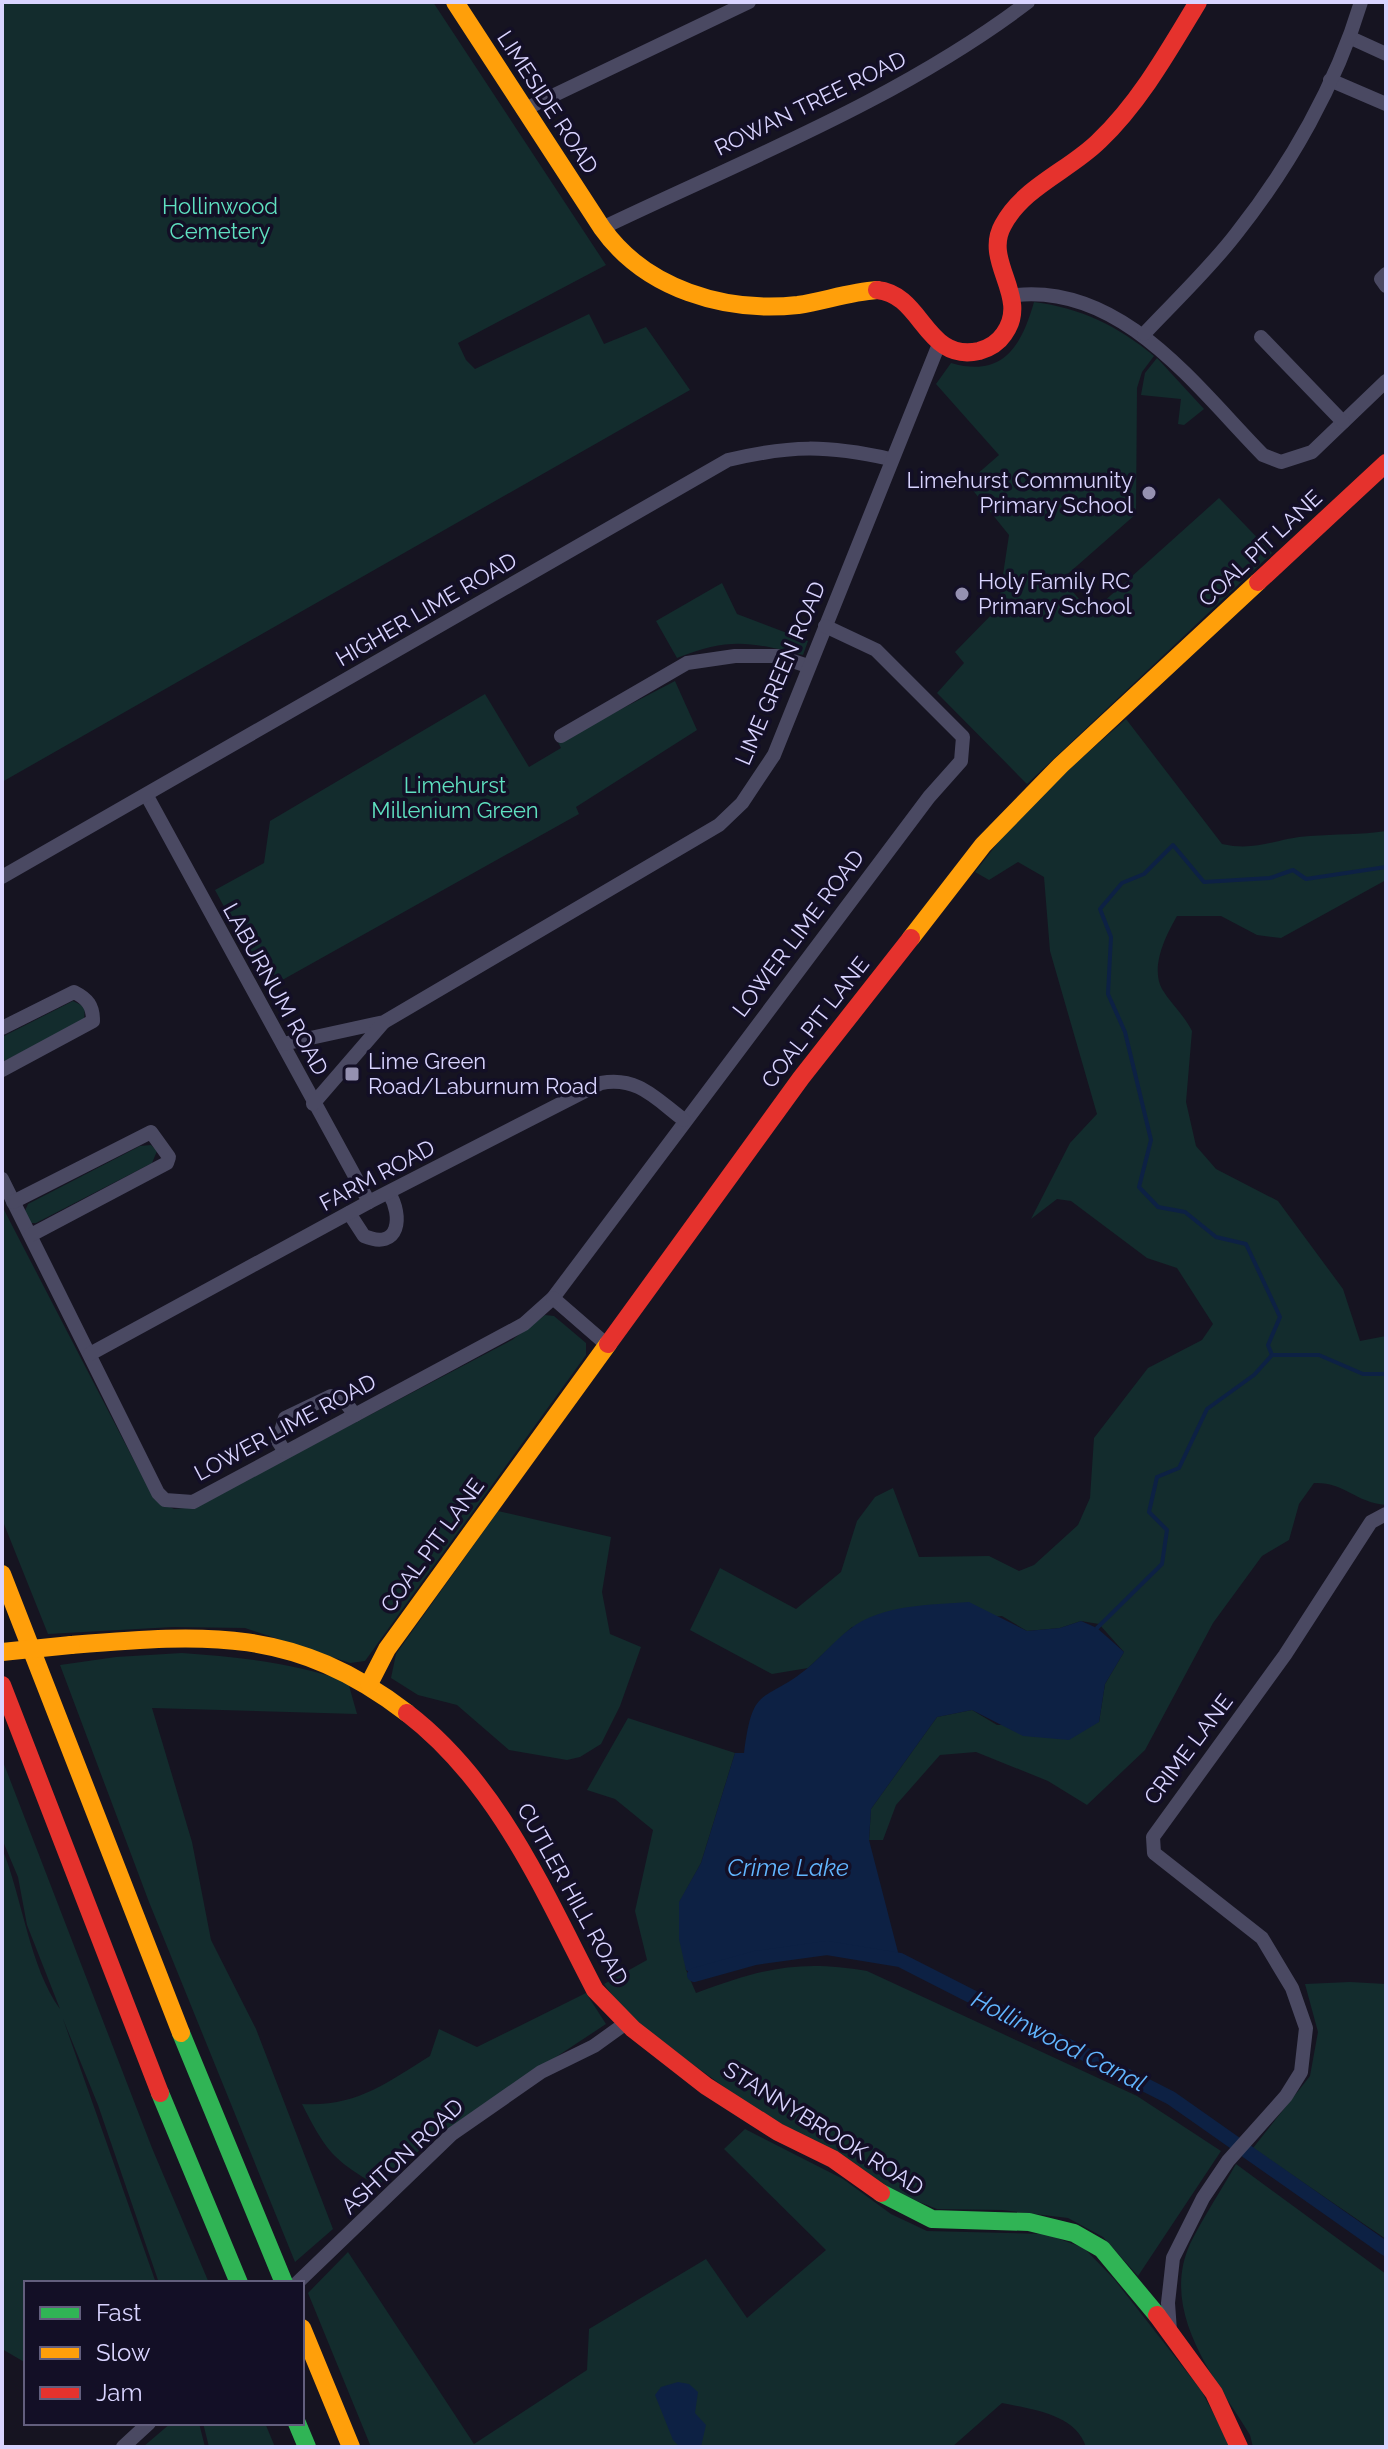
<svg xmlns="http://www.w3.org/2000/svg" width="1388" height="2449" viewBox="0 0 1388 2449" font-family="Raleway,sans-serif">
<rect width="100%" height="100%" fill="#161421"/>
<g fill="#132c2d">
<polygon points="2,2 433,2 606,265 458,343 466,360 475,369 589,314 604,344 646,327 690,390 2,782"/>
<path d="M1034,302C1081,308 1118,326 1154,356L1142,372L1137,388L1136,514L1062,579L1091,613L1219,498L1272,553L1027,784L937,693L964,663L955,652L998,608L1009,535L967,483L999,455L936,384L951,363C1003,378 1021,347 1034,302Z"/>
<polygon points="1157,358 1204,409 1184,425 1178,424 1181,399 1141,395 1145,373"/>
<path d="M722,583L737,614L808,641L803,655C750,642 730,637 677,658L656,621Z"/>
<polygon points="675,681 697,730 576,807 579,814 268,988 215,890 264,863 270,821 485,694 529,767 561,748 558,742"/>
<path d="M1126,719L1222,844C1257,852 1276,838 1310,836C1336,834 1360,835 1386,831V880L1281,938L1257,935L1221,916H1177C1166,935 1150,967 1162,989C1171,1004 1184,1015 1192,1031L1186,1102L1196,1146L1216,1169L1278,1201L1343,1289L1360,1341L1386,1336V1505C1354,1502 1345,1482 1314,1483L1299,1504L1289,1540L1262,1556L1213,1623L1145,1750L1087,1805L1048,1781L976,1752L940,1755L896,1805L883,1840H869L871,1809L937,1717L972,1710L997,1725L1099,1722L1105,1684L1124,1652L1099,1624L1081,1621L1060,1628L1027,1631L1002,1616L852,1627L808,1668L772,1674L690,1630L720,1568L796,1609L841,1572L857,1521L875,1497L893,1488L919,1557L989,1556L1019,1571L1034,1565L1078,1525L1090,1498L1094,1438L1148,1368L1202,1340L1213,1324L1177,1268L1147,1258L1071,1201L1057,1199L1031,1219L1070,1143L1097,1114L1050,951L1044,877L1018,862L989,880L975,872L1025,808Z"/>
<polygon points="73,1001 85,1007 84,1021 2,1062 2,1037"/>
<polygon points="151,1145 157,1151 152,1163 36,1223 30,1223 24,1213 28,1204 140,1146"/>
<polygon points="2,1206 154,1499 174,1509 195,1507 512,1340 545,1315 554,1316 586,1343 586,1355 365,1661 350,1663 245,1628 173,1627 48,1634 2,1519"/>
<polygon points="498,1511 611,1537 602,1592 610,1634 641,1647 620,1706 601,1744 580,1757 567,1760 509,1750 457,1705 418,1695 391,1678 396,1654"/>
<path d="M182,1653C240,1657 293,1663 348,1682L357,1714L152,1708L192,1842L211,1940L256,2029L333,2229L295,2262L149,1902L60,1665L116,1657Z"/>
<path d="M628,1718L735,1753L701,1863L679,1903L686,1970L696,1993C761,1969 798,1959 867,1971L1137,2096L1221,2151L1138,2276L1103,2237L1068,2218L1002,2210L937,2209L891,2191L770,2120L630,2019L604,1984L647,1960L635,1911L653,1830L615,1799L587,1790Z"/>
<path d="M2,1759L152,2148L209,2283H159L98,2105L63,2019L156,2283H26V2363L2,2349V1848C22,1897 30,1968 60,2009L27,1925L18,1877L2,1839Z"/>
<polygon points="1350,1982 1386,1984 1386,2239 1253,2148 1310,2076 1318,2032 1305,1984"/>
<path d="M586,1993L606,2024L435,2137L378,2186C333,2160 326,2151 302,2104C357,2107 386,2083 430,2056L439,2029L477,2047Z"/>
<path d="M745,2129L843,2179L891,2214L927,2231L1046,2234L1084,2248L1114,2279L1201,2390L1231,2447H1086C1076,2414 1031,2409 1002,2403L952,2447H371L308,2293L348,2252L474,2444L587,2370L589,2329L706,2259L747,2318L826,2250L724,2149Z"/>
<path d="M1236,2164L1386,2274V2447H1253L1250,2435C1216,2379 1159,2313 1190,2244C1203,2217 1221,2191 1236,2164Z"/>
<polygon points="171,2423 199,2423 205,2447 143,2447"/>
<polygon points="203,2423 265,2423 275,2447 209,2447"/>
</g>
<g fill="#0d2144">
<path d="M969,1602L1027,1631L1060,1628L1081,1621L1097,1628L1124,1652L1105,1684L1099,1722L1069,1740L1023,1736L972,1710L937,1717L871,1809L869,1840L900,1960L827,1948L755,1958L694,1975L686,1970L679,1939V1902L701,1863L735,1753H744C753,1682 763,1705 809,1667C823,1655 835,1640 850,1629C882,1604 931,1605 969,1602Z"/>
<polygon points="678,2382 689,2384 698,2392 695,2413 706,2425 701,2447 680,2447 673,2440 655,2395 661,2387"/>
</g>
<g fill="none" stroke-linecap="round" stroke-linejoin="round">
<g stroke="#0d2144" stroke-width="4">
<polyline points="1272,1355 1268,1345 1280,1317 1246,1244 1216,1237 1185,1212 1158,1207 1139,1187 1151,1140 1125,1032 1108,994 1111,937 1100,909 1122,883 1144,874 1173,845 1204,882 1270,878 1293,870 1306,879 1386,867"/>
<polyline points="1097,1628 1162,1564 1167,1530 1149,1512 1157,1477 1179,1468 1207,1409 1254,1375 1272,1355 1319,1355 1363,1374 1386,1374"/>
</g>
<polyline stroke="#0d2144" stroke-width="14" points="694,1975 755,1958 827,1948 900,1960 1171,2098 1386,2249"/>
<g stroke="#4a4962" stroke-width="14">
<polyline points="1351,38 1386,54"/>
<polyline points="1330,80 1386,104"/>
<polyline points="523,110 749,2"/>
<path d="M602,228C746,159 900,99 1028,2"/>
<polyline points="1386,274 1381,279 1386,286"/>
<path d="M1016,295C1123,284 1196,387 1263,455L1281,462L1312,452L1386,381"/>
<path d="M1144,334C1175,301 1209,269 1236,234C1290,166 1336,85 1361,2"/>
<polyline points="1261,337 1343,422"/>
<polyline points="561,736 687,663 735,656 777,656 808,666"/>
<polyline points="147,796 369,1202"/>
<path d="M2,877L728,460C791,445 827,445 890,459"/>
<path d="M2,1028L74,992C88,999 93,1006 93,1021L2,1070"/>
<polyline points="283,1044 384,1022 719,825 742,803 774,755 939,344"/>
<polyline points="313,1104 383,1023"/>
<polyline points="2,1179 158,1493 165,1500 193,1502 524,1324 553,1298 929,797 961,761 963,737 876,650 825,626"/>
<polyline points="13,1202 151,1132 169,1157 167,1163 31,1235"/>
<path d="M349,1213L364,1236C400,1251 403,1216 389,1193"/>
<polyline points="553,1298 606,1344"/>
<path d="M90,1354L369,1202L601,1083C638,1076 656,1099 684,1120"/>
<polyline points="285,1452 278,1441 285,1418 331,1396 346,1403 355,1415"/>
<polyline points="297,2283 452,2134 541,2072 594,2046 626,2023"/>
<polyline points="1170,2331 1168,2303 1173,2258 1203,2198 1228,2161 1286,2096 1301,2072 1306,2028 1292,1988 1262,1938 1154,1853 1153,1837 1285,1655 1371,1522 1386,1514"/>
<polyline points="123,2447 149,2423"/>
</g>
<g stroke="#30b455" stroke-width="18">
<polyline points="181,2033 284,2283"/>
<polyline points="160,2093 239,2283"/>
<polyline points="881,2193 932,2219 1029,2222 1074,2233 1102,2249 1157,2315"/>
<polyline points="297,2423 307,2447"/>
</g>
<g stroke="#ff9f0a" stroke-width="18">
<path d="M455,2L602,228C645,289 725,313 798,305C824,301 850,292 877,290"/>
<polyline points="911,938 983,845 1061,765 1258,582"/>
<polyline points="2,1574 181,2033"/>
<path d="M71,1645C205,1634 294,1626 407,1713"/>
<polyline points="369,1684 387,1649 608,1344"/>
<polyline points="302,2328 351,2447"/>
</g>
<g stroke="#e5322d" stroke-width="18">
<path d="M877,290C923,294 925,363 979,351C990,348 998,343 1004,334C1031,297 982,262 1003,225C1023,187 1070,170 1099,141C1140,102 1169,50 1198,2"/>
<polyline points="1258,582 1386,463"/>
<polyline points="608,1344 801,1078 911,938"/>
<polyline points="2,1685 160,2093"/>
<path d="M407,1713C498,1783 543,1890 595,1990L633,2029L706,2086L778,2132L833,2159L881,2193"/>
<polyline points="1157,2315 1214,2393 1239,2447"/>
</g>
<polyline stroke="#ff9f0a" stroke-width="18" points="2,1652 71,1645"/>
</g>
<g fill="#9591b1" stroke="#130f26" stroke-width="3">
<circle cx="1149" cy="493" r="8"/>
<circle cx="962" cy="594" r="8"/>
<rect x="344" y="1066" width="16" height="16" rx="4"/>
</g>
<g text-anchor="middle" dominant-baseline="central" stroke-width="7" stroke-linejoin="round" paint-order="stroke">
<g font-size="22" fill="#d9d4ff" stroke="#130f26">
<text transform="translate(548 102) rotate(57)">LIMESIDE ROAD</text>
<text transform="translate(810 103) rotate(-26)">ROWAN TREE ROAD</text>
<text transform="translate(1260 548) rotate(-43)">COAL PIT LANE</text>
<text transform="translate(426 609) rotate(-30)">HIGHER LIME ROAD</text>
<text transform="translate(780 673) rotate(-67)">LIME GREEN ROAD</text>
<text transform="translate(798 933) rotate(-53)">LOWER LIME ROAD</text>
<text transform="translate(276 989) rotate(61)">LABURNUM ROAD</text>
<text transform="translate(815 1022) rotate(-52)">COAL PIT LANE</text>
<text transform="translate(377 1175) rotate(-28)">FARM ROAD</text>
<text transform="translate(285 1427) rotate(-28)">LOWER LIME ROAD</text>
<text transform="translate(432 1545) rotate(-54)">COAL PIT LANE</text>
<text transform="translate(1188 1749) rotate(-53)">CRIME LANE</text>
<text transform="translate(573 1894) rotate(61)">CUTLER HILL ROAD</text>
<text transform="translate(824 2128) rotate(32)">STANNYBROOK ROAD</text>
<text transform="translate(402 2156) rotate(-43)">ASHTON ROAD</text>
</g>
<g font-size="22" fill="#5fe0c0" stroke="#130f26">
<text x="220" y="206">Hollinwood<tspan x="220" dy="25">Cemetery</tspan></text>
<text x="455" y="785">Limehurst<tspan x="455" dy="25">Millenium Green</tspan></text>
</g>
<g font-size="22" fill="#d9d4ff" stroke="#130f26" text-anchor="start">
<text x="1133" y="480" text-anchor="end">Limehurst Community<tspan x="1133" dy="25">Primary School</tspan></text>
<text x="978" y="581">Holy Family RC<tspan x="978" dy="25">Primary School</tspan></text>
<text x="368" y="1061">Lime Green<tspan x="368" dy="25">Road/Laburnum Road</tspan></text>
</g>
<g font-size="24" font-style="italic" fill="#62b6ff" stroke="#130f26">
<text x="788" y="1867">Crime Lake</text>
<text transform="translate(1059 2041) rotate(27)">Hollinwood Canal</text>
</g>
</g>
<rect width="1388" height="2449" fill="none" stroke="#d9d4ff" stroke-width="8"/>
<rect x="24" y="2281" width="280" height="144" fill="#130f26" stroke="#625e7d" stroke-width="2"/>
<rect x="40" y="2307" width="40" height="12" fill="#30b455" stroke="#625e7d" stroke-width="2"/>
<text x="96" y="2321" font-size="24" fill="#d9d4ff">Fast</text>
<rect x="40" y="2347" width="40" height="12" fill="#ff9f0a" stroke="#625e7d" stroke-width="2"/>
<text x="96" y="2361" font-size="24" fill="#d9d4ff">Slow</text>
<rect x="40" y="2387" width="40" height="12" fill="#e5322d" stroke="#625e7d" stroke-width="2"/>
<text x="96" y="2401" font-size="24" fill="#d9d4ff">Jam</text>
</svg>
